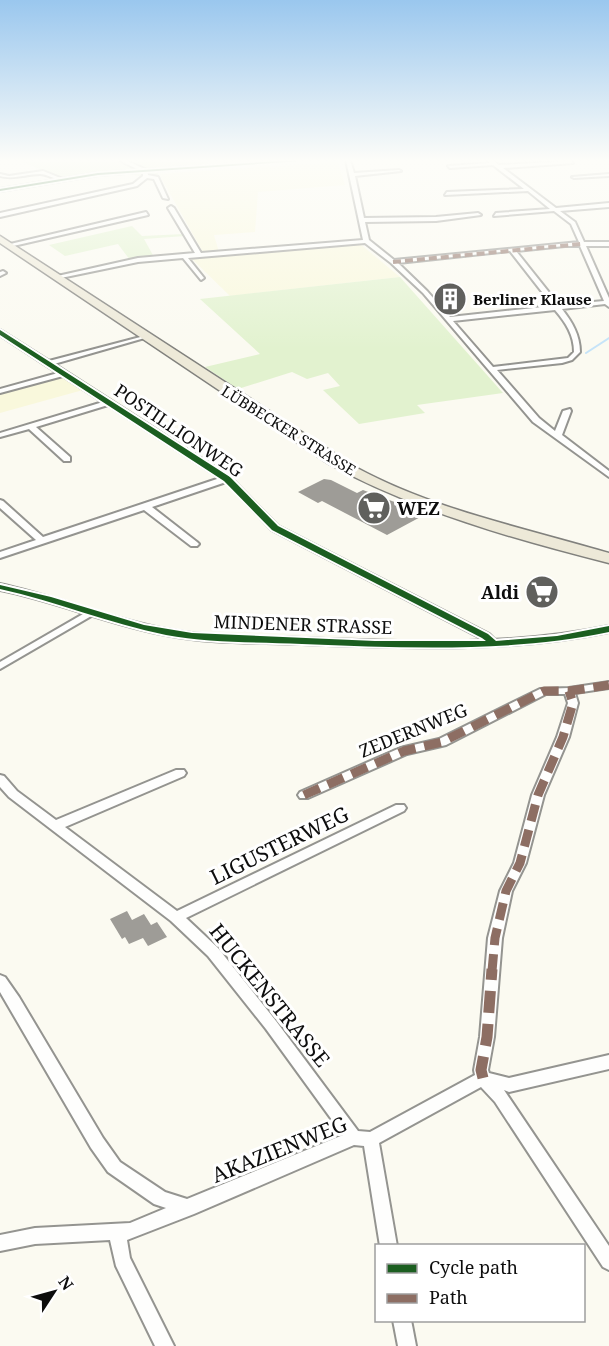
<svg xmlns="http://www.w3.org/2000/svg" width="609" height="1346" viewBox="0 0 609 1346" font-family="'Noto Serif',serif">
<rect width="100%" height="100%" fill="#fbfaf1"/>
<g fill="#f9f8dc">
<polygon points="338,162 345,185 258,192 255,232 214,235 219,252 204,254 159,174"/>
<polygon points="359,243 400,277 230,296 191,258"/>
<polygon points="63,377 83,390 0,413 0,394"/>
</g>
<g fill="#e2f2cf">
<path d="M17,160H203L212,166L154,168L161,178C149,179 137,174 125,175C82,177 42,184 0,192V189L60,177Z"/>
<polygon points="132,226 142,236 184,234 185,236 144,239 154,257 130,260 118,244 65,256 49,245"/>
<polygon points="400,277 503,393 417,405 425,413 359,424 323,390 340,386 328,373 307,379 292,372 238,389 205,367 260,354 200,299"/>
</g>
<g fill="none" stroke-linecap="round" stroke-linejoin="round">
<polyline stroke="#c5e3f8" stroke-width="2" points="586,353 609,338"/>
</g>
<g fill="#9e9c97">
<polygon points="324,479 331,480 357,493 363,490 426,514 387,535 322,501 318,503 298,492"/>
<polygon points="127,911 132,920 144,914 151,925 157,922 167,937 148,946 143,938 129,944 125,937 122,939 110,919"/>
</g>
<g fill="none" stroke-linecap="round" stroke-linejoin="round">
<g stroke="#949490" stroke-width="4">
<g id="minor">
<polygon points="119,160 125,160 147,170 148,175 158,177 168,199 163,198 154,179 147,178 137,186 0,217 0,213 133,184 143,176 143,172"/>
<path d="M346,160H350L354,173L399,170L401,171L355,176L364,218L436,217L478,213L481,215L436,221L365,222L369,240L394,260L579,242L571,224L554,211L494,216L496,213L550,209L528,191L445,195L447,192L524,189L493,165L450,168L448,166L490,163L487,160H492L499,165L571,161L573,163L503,168L556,208L609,203V207L560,211L575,222L584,242H609V246H586L609,298V307L605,304L562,309C572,322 580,335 580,352L572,360L562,363L497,370L539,418L555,431L563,411L570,409L571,411L562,435L609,471V477L533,422L423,293L391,263L365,243L188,258L204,278L201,280L183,258L138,262L56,279L53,277L138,258L195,253L168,208L171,206L174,208L201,253L363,240ZM565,246H580L604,301L559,305L516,251ZM510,251L553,306L450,317L427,291L398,263ZM555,310C566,323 574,335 574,352L568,358L493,367L453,321Z"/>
<path d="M43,171L63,179C56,181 48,174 40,174C26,174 14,180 0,176V174L9,176Z"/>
<polygon points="609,174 609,176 574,178 572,177"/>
<polygon points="146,212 148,215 9,247 6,245"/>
<polygon points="0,272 3,271 6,273 0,276"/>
<polygon points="0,330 49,361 148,335 148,337 54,364 230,477 278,526 489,634 499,644 498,646 490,646 481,638 272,530 226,482 152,507 197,542 199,544 197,546 191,546 144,510 0,558 0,552 36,540 0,508 0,500 3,501 43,537 220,478 108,405 36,427 70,457 70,461 64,461 29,429 0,437 0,433 103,402 63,376 0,393 0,389 58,373 0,335"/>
<polygon points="90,610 95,613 93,615 0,669 0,662"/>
<polygon points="609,682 609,688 575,693 578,703 569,737 544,795 526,863 512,891 502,938 494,1037 488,1070 489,1073 509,1078 609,1055 609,1069 509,1092 504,1090 609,1246 609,1270 603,1267 495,1102 481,1087 379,1143 397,1246 380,1246 364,1146 354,1145 194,1214 127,1240 130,1258 174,1346 155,1346 116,1266 110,1240 35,1244 0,1251 0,1235 35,1228 130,1223 166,1208 154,1204 108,1172 91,1148 0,992 0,975 5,977 19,997 103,1138 120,1162 165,1192 187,1199 343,1135 266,1029 208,956 171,921 9,797 0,787 0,775 4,776 17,791 56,820 176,770 184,770 186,773 184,776 65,827 177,911 396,805 404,805 406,808 404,811 186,918 218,948 276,1021 358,1131 370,1132 475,1075 474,1070 480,1037 488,938 500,891 514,863 532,795 557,737 568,703 565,694 546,694 446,745 407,754 308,798 300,798 298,795 300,792 400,748 439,739 540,689 569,688"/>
<polygon points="393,1320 411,1320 416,1346 398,1346"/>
</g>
</g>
<g stroke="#949490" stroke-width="2">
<g id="tertiary">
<polygon points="284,160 318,160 98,176 0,192 0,188 98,172"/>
<path d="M0,583C56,595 110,618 166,628C210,637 257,635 302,637C405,641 508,646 609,625V633C508,654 405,649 302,645C257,643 210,645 166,636C110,626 56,602 0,591Z"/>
</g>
</g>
<g stroke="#81817d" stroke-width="3">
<path id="primary" d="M0,236L357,468C435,510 524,528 609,553V563C513,539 416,511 329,464L0,243Z"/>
</g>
<use href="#minor" fill="#fefefd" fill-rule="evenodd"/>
<use href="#tertiary" fill="#fefefd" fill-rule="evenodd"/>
<use href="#primary" fill="#ede9d8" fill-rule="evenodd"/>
<polyline stroke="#8d6e63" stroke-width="4" stroke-dasharray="8 4" stroke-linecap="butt" points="393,262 581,244"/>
<g stroke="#8d6e63" stroke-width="9" stroke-dasharray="17 9" stroke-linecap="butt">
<polyline points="304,795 404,751 442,742 544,691 569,691 609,685"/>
<polyline points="492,971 495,938 506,891 520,863 538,795 563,737 573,703 569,691"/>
</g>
<polyline stroke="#8d6e63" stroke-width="11" stroke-dasharray="22 11" stroke-linecap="butt" points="483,1078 481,1070 487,1037 492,969"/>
<g stroke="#fff" stroke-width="4">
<g id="cycleway">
<polygon points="293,160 317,160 98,175 0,191 0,189 98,173"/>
<path d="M0,330L230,477L278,526L488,634L496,641L557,636L609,626V632C508,653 405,648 302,644C259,642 208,643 166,635C110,624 56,601 0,589V585L51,597L144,625L192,633L375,641H486L482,638L272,530L224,481L0,335Z"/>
</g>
</g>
<use href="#cycleway" fill="#1b5e20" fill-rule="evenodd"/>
</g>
<linearGradient id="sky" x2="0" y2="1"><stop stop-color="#9ac7ee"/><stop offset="0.46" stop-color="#fdfdf9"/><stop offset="1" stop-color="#fdfdf9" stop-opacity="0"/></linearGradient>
<rect width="609" height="349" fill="url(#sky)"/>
<defs>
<g id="building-disc" transform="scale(1.725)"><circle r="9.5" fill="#60605d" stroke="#fff"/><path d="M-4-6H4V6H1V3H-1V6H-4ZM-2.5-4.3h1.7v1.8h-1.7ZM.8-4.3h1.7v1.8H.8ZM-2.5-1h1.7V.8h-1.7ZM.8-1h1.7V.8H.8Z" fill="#fff"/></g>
<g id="supermarket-disc" transform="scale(1.725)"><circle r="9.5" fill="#60605d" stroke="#fff"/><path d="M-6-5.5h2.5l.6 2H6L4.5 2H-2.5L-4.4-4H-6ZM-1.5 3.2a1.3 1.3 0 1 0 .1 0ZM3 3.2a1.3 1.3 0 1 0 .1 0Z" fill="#fff"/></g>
</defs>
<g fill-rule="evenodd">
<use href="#building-disc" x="450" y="299"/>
<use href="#supermarket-disc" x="374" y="508"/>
<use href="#supermarket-disc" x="542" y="592"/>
</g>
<g text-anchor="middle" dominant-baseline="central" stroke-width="6" stroke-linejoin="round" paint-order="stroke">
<g font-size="15" font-weight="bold" fill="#0d0d0d" stroke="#fff" text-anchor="start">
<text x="473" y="299">Berliner Klause</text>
</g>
<g font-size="15" fill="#0d0d0d" stroke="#fff">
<text transform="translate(289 430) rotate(32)">LÜBBECKER STRASSE</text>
</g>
<g font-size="18" fill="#0d0d0d" stroke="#fff">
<text transform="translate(179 430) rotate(34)">POSTILLIONWEG</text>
<text transform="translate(303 624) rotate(2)">MINDENER STRASSE</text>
<text transform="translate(413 730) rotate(-22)">ZEDERNWEG</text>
</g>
<g font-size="18" font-weight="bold" fill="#0d0d0d" stroke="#fff" text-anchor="start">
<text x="397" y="508">WEZ</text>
<text x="519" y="592" text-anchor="end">Aldi</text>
</g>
<g font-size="21" fill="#0d0d0d" stroke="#fff">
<text transform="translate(279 845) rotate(-26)">LIGUSTERWEG</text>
<text transform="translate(270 995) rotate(51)">HUCKENSTRASSE</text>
<text transform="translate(279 1149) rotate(-22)">AKAZIENWEG</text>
</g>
</g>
<rect x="375" y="1244" width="210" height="78" fill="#ffffff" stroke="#9e9e9e" stroke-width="1.5"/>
<rect x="387" y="1264" width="30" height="9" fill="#1b5e20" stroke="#9e9e9e" stroke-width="1.5"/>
<text x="429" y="1274" font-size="18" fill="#0d0d0d">Cycle path</text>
<rect x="387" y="1294" width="30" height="9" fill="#8d6e63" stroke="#9e9e9e" stroke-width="1.5"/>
<text x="429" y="1304" font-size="18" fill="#0d0d0d">Path</text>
<g transform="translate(54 1292) rotate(54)" stroke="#ffffff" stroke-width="4.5" paint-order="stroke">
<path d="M0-4.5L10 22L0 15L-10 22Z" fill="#0d0d0d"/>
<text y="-9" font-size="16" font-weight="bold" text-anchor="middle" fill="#0d0d0d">N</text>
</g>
</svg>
